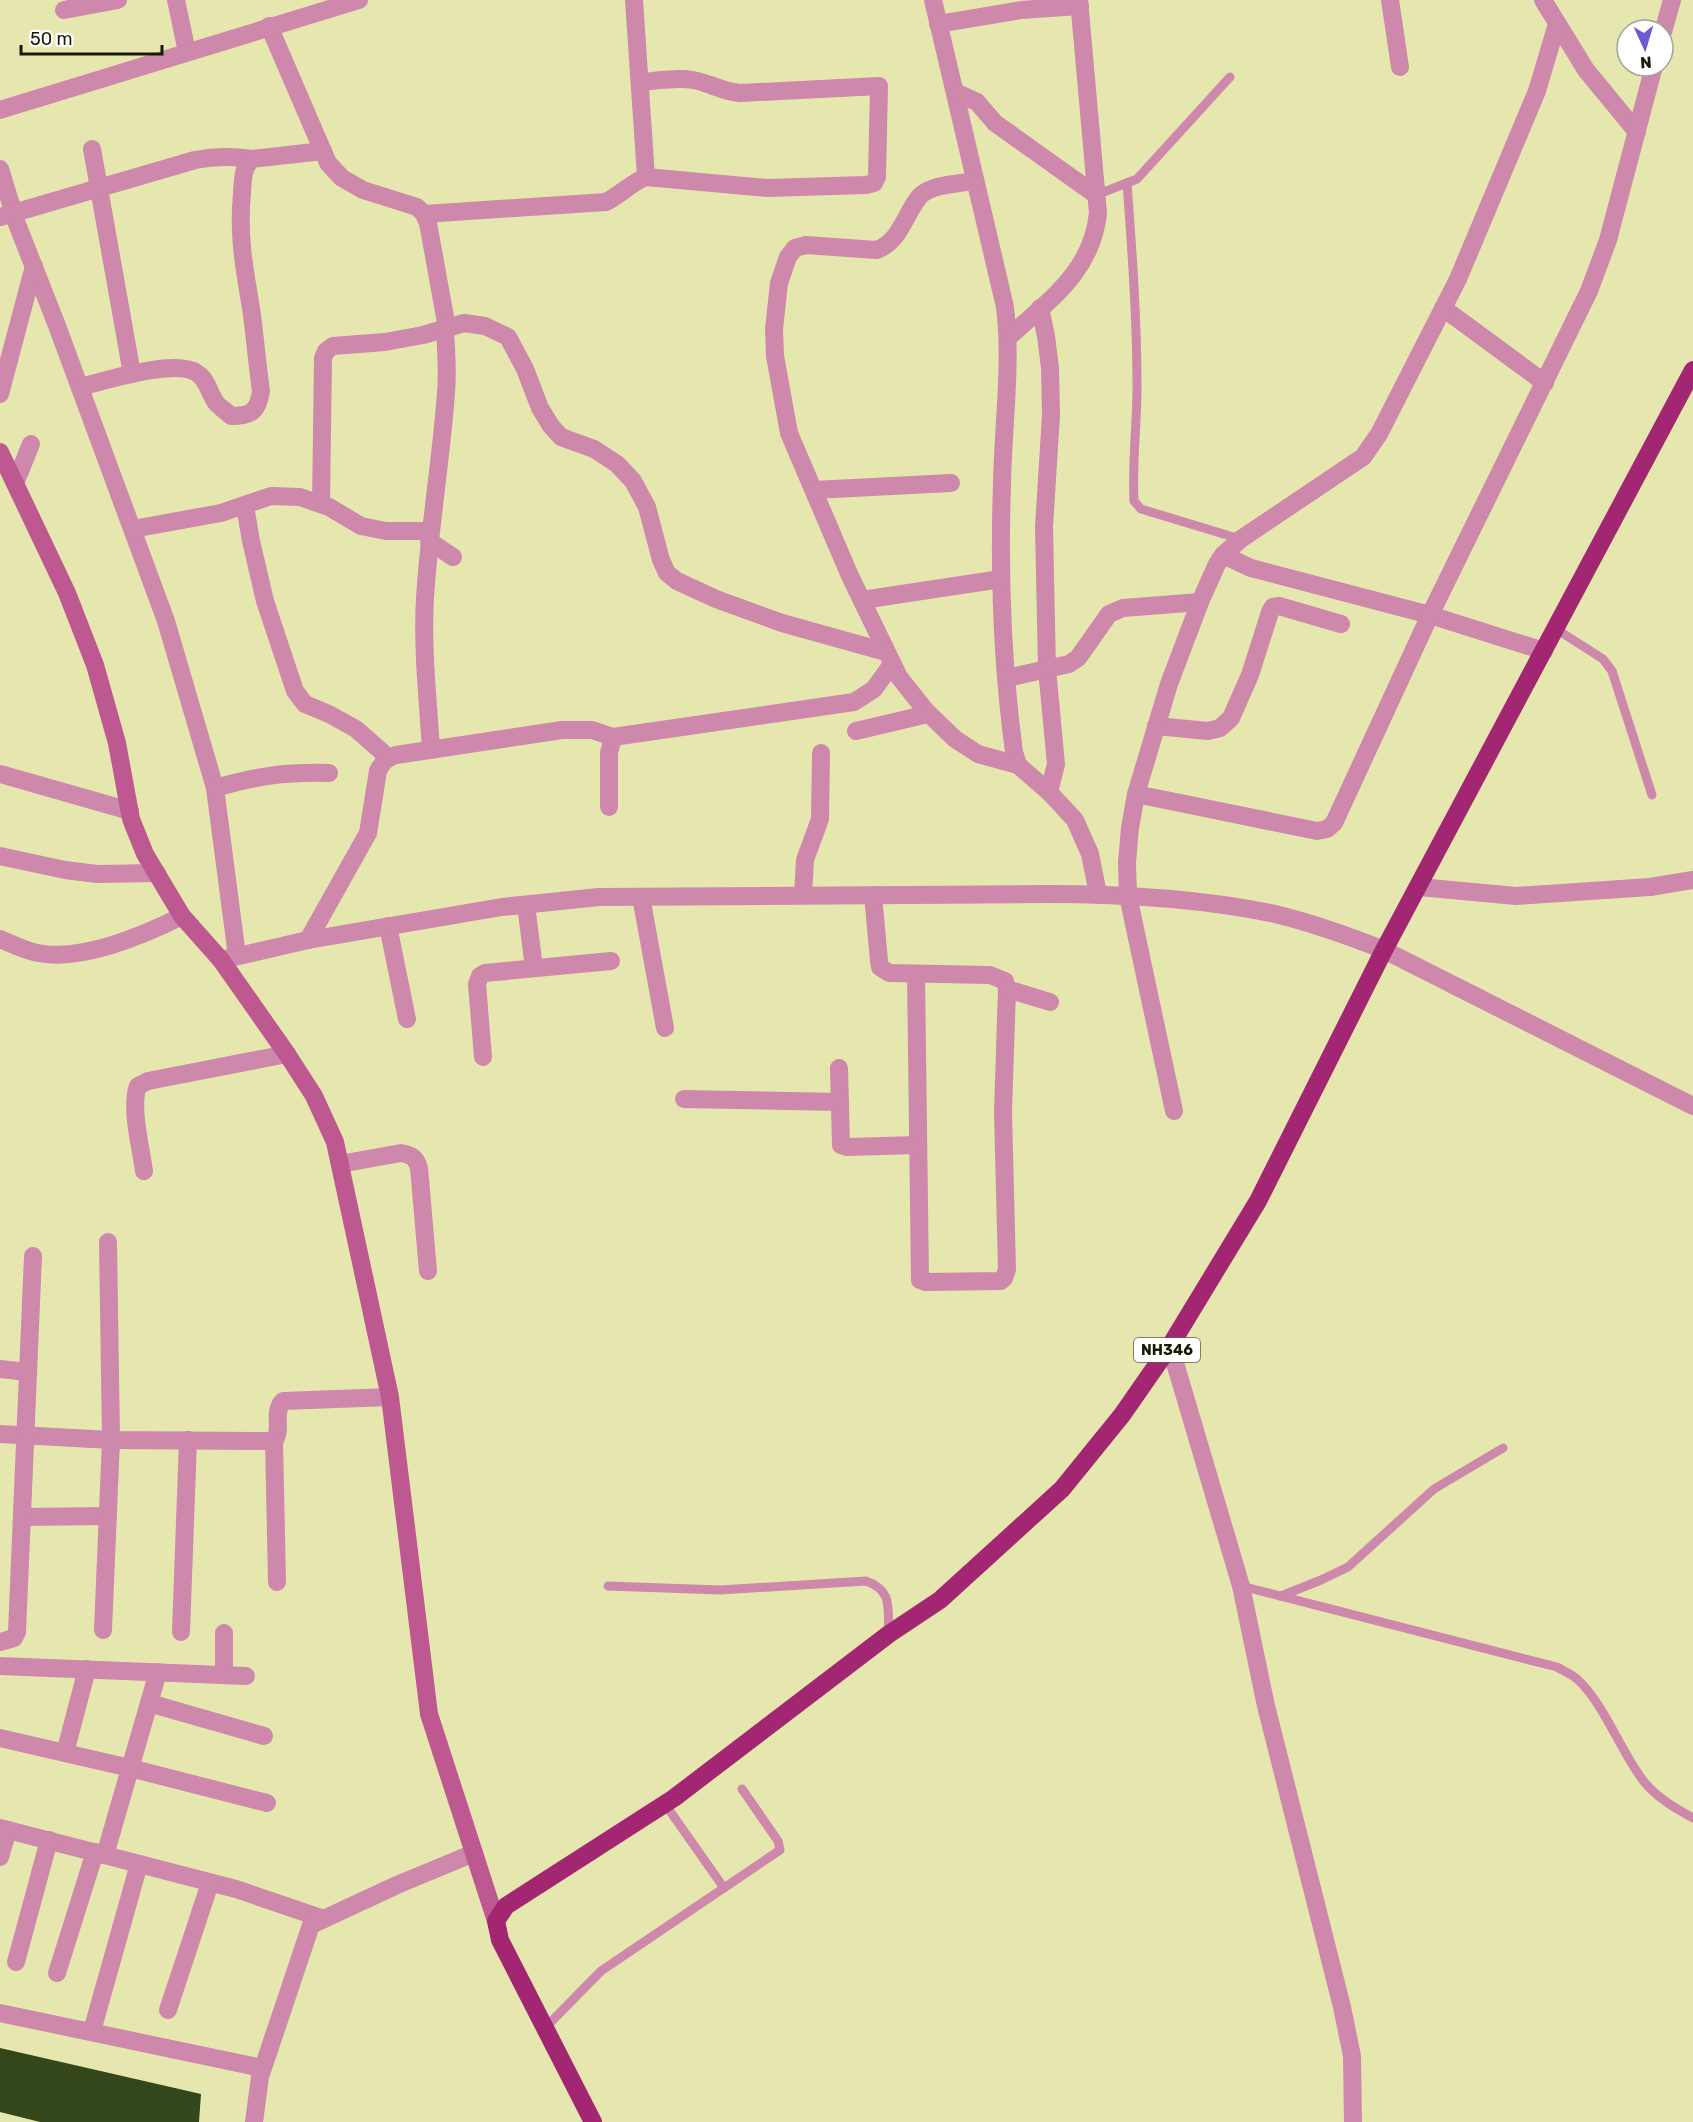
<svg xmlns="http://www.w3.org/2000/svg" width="1693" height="2122" viewBox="0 0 1693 2122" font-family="Rubik,sans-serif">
<rect width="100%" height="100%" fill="#e6e7af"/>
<polygon fill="#34471a" points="0,2048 201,2094 199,2122 40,2122 0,2112"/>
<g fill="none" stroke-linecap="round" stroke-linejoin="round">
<g stroke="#cd88ab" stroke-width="9">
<path d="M1127,183C1132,251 1137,318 1137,386C1137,424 1132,463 1134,501L1141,509L1240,539"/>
<polyline points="1096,195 1137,179 1230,77"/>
<polyline points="1556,629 1603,659 1612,671 1652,795"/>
<path d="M608,1586L720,1590L866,1581C894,1591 887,1609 889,1634"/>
<path d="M1241,1586L1557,1667C1564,1671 1571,1674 1577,1679C1604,1703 1621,1753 1645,1783C1659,1799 1675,1808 1693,1818"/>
<polyline points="1281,1596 1321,1580 1348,1567 1434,1489 1503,1448"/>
<polyline points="665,1804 724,1888"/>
<polyline points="545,2028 601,1971 780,1850 778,1841 742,1789"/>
</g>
<g stroke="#cd88ab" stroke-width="18">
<polyline points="176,0 187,52"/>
<polyline points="634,0 646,177"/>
<path d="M933,0L1005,307C1012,365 1003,425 1002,484C999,573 1002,663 1014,752L1018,765L1049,792L1075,820L1090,854L1098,894"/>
<polyline points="1390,0 1400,67"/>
<polyline points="1543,0 1586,70 1637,132"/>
<polyline points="64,10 118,0"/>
<polyline points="938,24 1021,10 1080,6"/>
<polyline points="269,26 328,163 342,178 363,190 417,207 424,214 428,223 447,328"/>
<polyline points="1663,32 1672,0"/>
<polyline points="955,92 977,102 995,123 1096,195"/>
<polyline points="0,110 359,0"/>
<polyline points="92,149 132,374"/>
<polyline points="0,169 17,224 56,323 166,621 215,788 237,956"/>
<path d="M974,181C958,184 932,184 920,196C905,213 900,243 876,250L806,245L795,248L788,257L779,283L774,329L775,356L789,433L850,576L899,677L926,711L955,739L978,754L1018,765"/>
<path d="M424,214L606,202C620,195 631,183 646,177L767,188L866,185L874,183L877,177L879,86L740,93C723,92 710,83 693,80C676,77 657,81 640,82"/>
<path d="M0,217L195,160C215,156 232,156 252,159"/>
<polyline points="1040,308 1046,336 1050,368 1051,415 1044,527 1047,669 1056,764 1049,792"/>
<polyline points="1443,308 1545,383"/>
<path d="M1009,337C1049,300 1092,272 1098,213L1079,0"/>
<path d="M80,387C105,381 176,358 197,373C208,380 209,394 217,404C221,408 227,412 231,416C251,416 258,412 261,391C257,363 255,336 251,308C244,267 238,236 242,193C243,181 242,168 252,159L323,151"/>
<polyline points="0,394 34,266"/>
<polyline points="16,481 31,444"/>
<polyline points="814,490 951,483"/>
<polyline points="321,504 323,358 326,351 333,346 385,342 423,335 464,323 485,326 508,337 525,369 540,408 551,426 561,437 594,449 617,464 633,481 647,507 661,560 667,573 677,581 716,599 782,623 886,652"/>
<polyline points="245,506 251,541 265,601 295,691 305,704 329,714 356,729 389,758"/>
<polyline points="133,529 221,513 271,496 300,497 329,507 361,526 386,531 430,531"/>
<polyline points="429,541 453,557"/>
<polyline points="1223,555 1251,568 1430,615 1544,651"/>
<polyline points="862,600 1001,579"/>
<polyline points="1007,678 1069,664 1078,658 1109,614 1123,608 1200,602"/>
<polyline points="1156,726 1208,731 1220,728 1231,718 1250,675 1270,612 1273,607 1279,606 1341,624"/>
<polyline points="856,731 928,714"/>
<path d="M431,750C428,700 422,648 425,598C429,530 441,462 446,393C448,372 446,350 445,329"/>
<polyline points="0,774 130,811"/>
<path d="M215,788C257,776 284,772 329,773"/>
<polyline points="1136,794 1317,831 1327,829 1334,823 1430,615 1589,291 1608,240 1654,66"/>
<polyline points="609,807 609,753 613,737"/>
<polyline points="0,856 65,870 97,874 157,873"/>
<polyline points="1419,887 1516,896 1650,887 1693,880"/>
<polyline points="803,895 805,860 820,819 821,753"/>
<polyline points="873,895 879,961 880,967 889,973 990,975 1005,981 1007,989 1003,1112 1007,1270 1004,1278 1001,1281 925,1282 920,1280 916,974"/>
<polyline points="641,897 665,1028"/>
<polyline points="526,905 534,968"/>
<polyline points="388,926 407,1019"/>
<path d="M0,939C10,943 20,948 30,951C75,965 142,936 182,916"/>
<path d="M308,940L368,833L378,771C382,762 387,758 396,755L562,730H592L613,737L854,702L874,689L892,664"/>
<path d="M221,960L308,940L502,907L599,897L1046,894C1123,894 1200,898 1275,914C1312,923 1349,936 1384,950L1693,1106"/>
<polyline points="1007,989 1050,1002"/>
<polyline points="483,1057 477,984 480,976 485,973 611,961"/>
<polyline points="839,1068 841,1145 847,1147 918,1145"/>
<polyline points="684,1099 840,1102"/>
<polyline points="1174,1111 1128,896 1127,862 1130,828 1136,794 1169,684 1200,602 1217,564 1223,555 1241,539 1363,457 1379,434 1458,279 1537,91 1557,24"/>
<path d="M340,1164L401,1153C412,1155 416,1158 419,1168L428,1271"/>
<path d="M144,1171C141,1148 130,1107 138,1086L148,1081L287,1054"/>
<polyline points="1170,1346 1241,1586 1266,1706 1342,2007 1352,2056 1353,2122"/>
<polyline points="0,1369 27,1372"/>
<path d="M0,1434L111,1440L274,1441C283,1430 272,1412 283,1401L390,1397"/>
<polyline points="274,1441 277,1582"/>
<polyline points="22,1517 108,1516"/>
<polyline points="103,1630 111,1440 108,1242"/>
<polyline points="181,1632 188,1440"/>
<polyline points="224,1633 224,1675"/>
<polyline points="0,1642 14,1638 17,1632 33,1256"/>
<polyline points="0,1666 246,1676"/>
<polyline points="149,1703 264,1736"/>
<polyline points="0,1738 130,1768 267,1803"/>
<polyline points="65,1753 87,1669"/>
<polyline points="0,1828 236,1889 324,1919"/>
<polyline points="105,1855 158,1672"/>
<polyline points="0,1857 8,1830"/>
<polyline points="16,1962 49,1840"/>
<polyline points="57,1973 95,1852"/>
<polyline points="168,2010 210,1883"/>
<polyline points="0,2013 262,2068"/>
<polyline points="92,2031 139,1864"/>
<polyline points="254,2122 260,2077 311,1925 397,1885 474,1853"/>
</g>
<polyline stroke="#bd5990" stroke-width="18" points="0,452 67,593 95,665 117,743 131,819 145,854 182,916 221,960 287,1054 314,1096 335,1142 390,1397 429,1714 496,1921"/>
<polyline stroke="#a22672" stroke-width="18" points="593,2122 500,1940 496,1921 506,1906 674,1798 889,1634 940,1600 1062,1489 1122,1415 1170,1346 1258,1201 1384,950 1693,370"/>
</g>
<g text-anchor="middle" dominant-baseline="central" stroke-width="6" stroke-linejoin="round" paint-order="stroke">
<rect fill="#fff" stroke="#5e5e4f" stroke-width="1.5" x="1134" y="1338" width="66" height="24" rx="4.5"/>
<g font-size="15" font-weight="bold" fill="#191904">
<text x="1167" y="1350">NH346</text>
</g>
</g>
<g transform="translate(1645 48) rotate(176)"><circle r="28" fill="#ffffff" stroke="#a3a39b" stroke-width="1.5"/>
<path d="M0-4.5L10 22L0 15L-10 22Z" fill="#7159d3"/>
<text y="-9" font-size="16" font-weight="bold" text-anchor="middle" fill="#191904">N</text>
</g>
<path d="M21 45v9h141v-9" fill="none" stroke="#191904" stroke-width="3"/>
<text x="30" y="45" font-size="18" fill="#191904" stroke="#ffffff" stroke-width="4.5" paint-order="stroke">50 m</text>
</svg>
